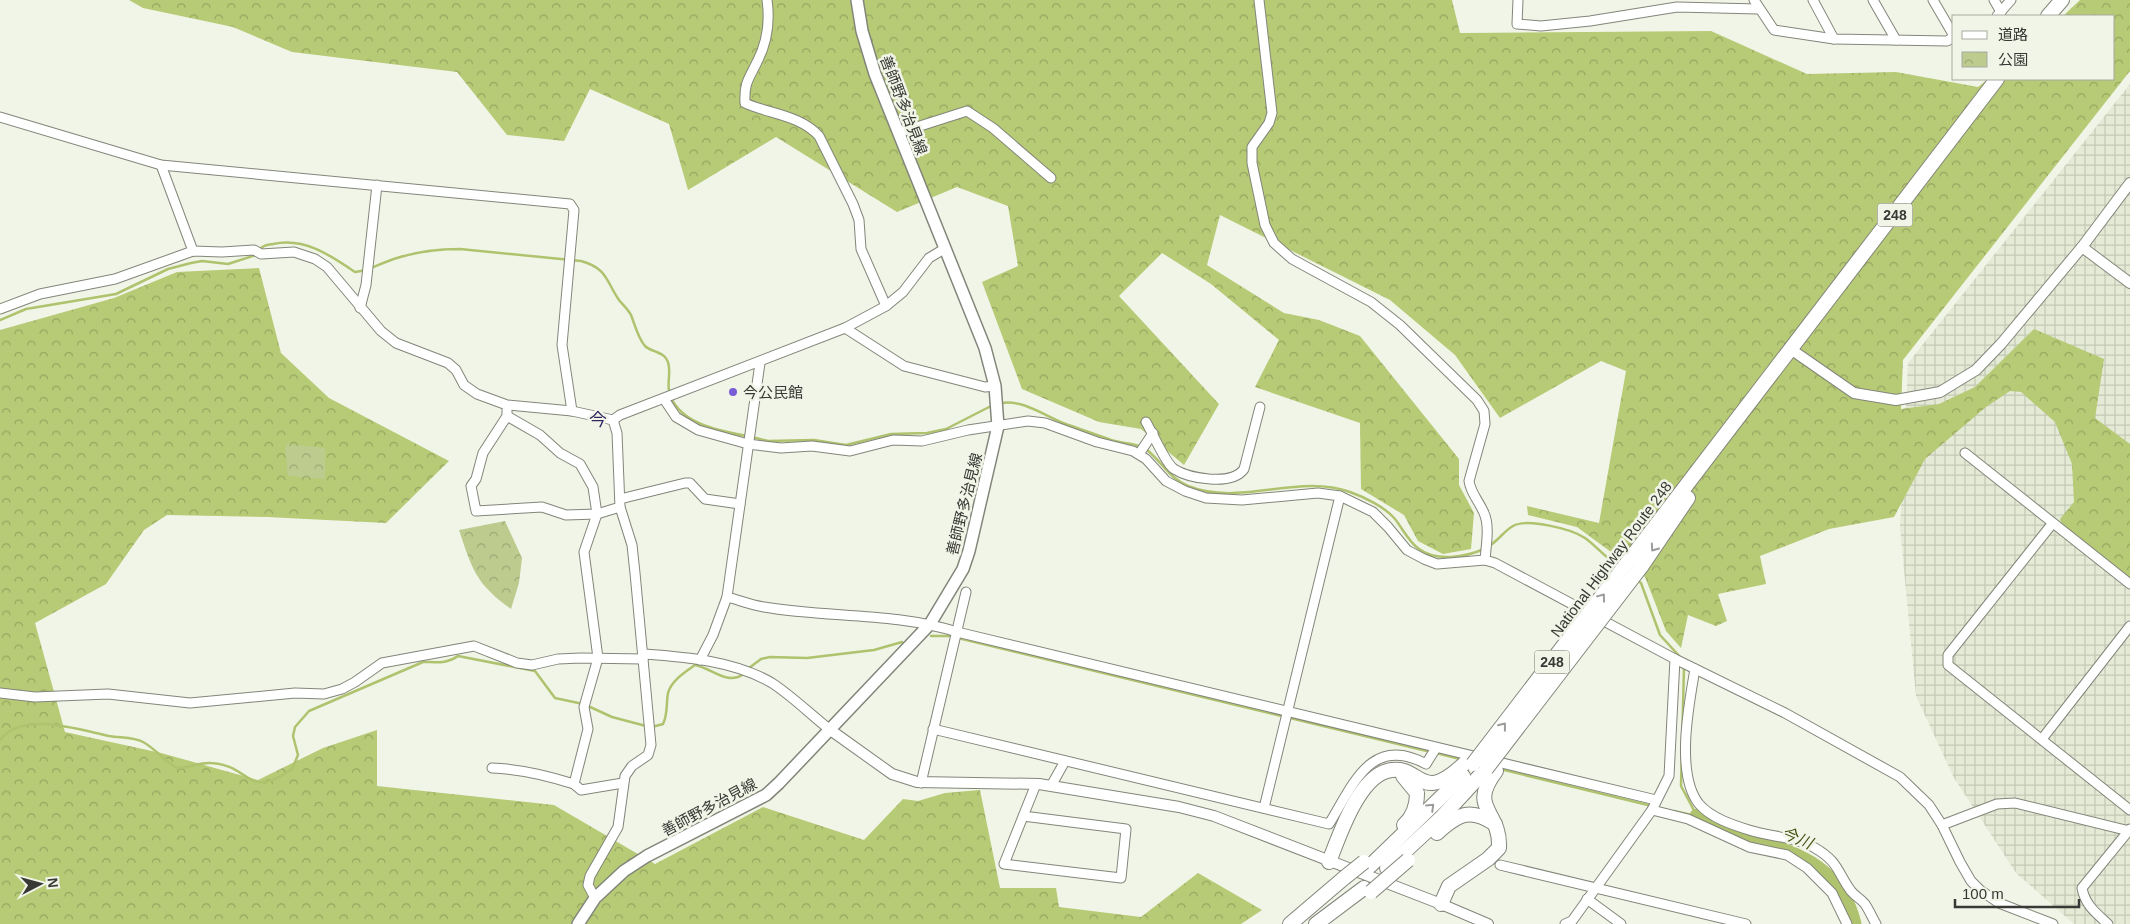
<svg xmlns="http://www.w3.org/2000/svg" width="2130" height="924" viewBox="0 0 2130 924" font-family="Arial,'Noto Sans JP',sans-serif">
<defs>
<pattern id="industrial-grid" width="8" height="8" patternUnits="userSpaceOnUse" patternTransform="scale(1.25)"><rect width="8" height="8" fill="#e4ead5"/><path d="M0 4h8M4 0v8" fill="none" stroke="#c4c9b7"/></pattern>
<pattern id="forest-crowns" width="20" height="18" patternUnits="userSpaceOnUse" patternTransform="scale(1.25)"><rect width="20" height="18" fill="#b7ca75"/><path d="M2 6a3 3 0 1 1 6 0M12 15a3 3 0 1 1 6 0" fill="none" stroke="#96a561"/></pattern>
<pattern id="park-crowns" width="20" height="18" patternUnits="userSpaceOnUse" patternTransform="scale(1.25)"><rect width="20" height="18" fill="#bdcc8e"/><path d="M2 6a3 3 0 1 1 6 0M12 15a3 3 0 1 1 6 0" fill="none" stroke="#9ba775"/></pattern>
</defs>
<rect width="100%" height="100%" fill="#f1f5e8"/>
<polygon fill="url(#industrial-grid)" points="2130,84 2130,924 2074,924 2016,873 1954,778 1916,696 1900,528 1908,363"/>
<g fill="url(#forest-crowns)">
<polygon points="129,0 1452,0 1460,33 1711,31 1807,74 1896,72 1978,87 1988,79 2114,79 2114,16 2063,16 2080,0 2130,0 2130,71 1903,360 1901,409 1939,404 1975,387 2034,329 2104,359 2095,418 2130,444 2130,578 2062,526 2060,519 2074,502 2072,464 2055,422 2021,392 2010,391 1986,407 1925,459 1894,517 1829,529 1760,556 1766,584 1718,594 1727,621 1716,626 1688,615 1681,648 1666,631 1645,577 1577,527 1528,515 1527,506 1599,523 1626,371 1601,361 1500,418 1455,355 1390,300 1220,215 1207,265 1284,313 1319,320 1360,336 1459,459 1459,485 1474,513 1471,549 1443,554 1418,541 1404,515 1361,489 1360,423 1255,387 1279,340 1211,284 1162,253 1119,296 1219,404 1184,465 1141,429 1099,422 1022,389 982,282 1018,266 1008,206 957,187 897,212 776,137 688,190 669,124 590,89 564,141 507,135 457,72 292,52 233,27 143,8"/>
<polygon points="259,268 281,353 329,398 449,461 386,523 267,517 167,515 144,530 106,584 35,623 65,732 161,753 258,780 323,748 377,730 377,786 554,805 655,864 763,807 864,840 903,799 918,801 945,793 980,790 1000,888 1056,888 1059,907 1141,917 1198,873 1262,910 1241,924 0,924 0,330 114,298 177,272"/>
</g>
<g fill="url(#park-crowns)">
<polygon points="287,444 325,448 325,479 288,476 285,448"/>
<path d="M505,521L522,558L519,583L511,609C476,584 472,569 459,530Z"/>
</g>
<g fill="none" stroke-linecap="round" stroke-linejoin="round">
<g stroke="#afc26d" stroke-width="2.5">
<path d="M259,250C263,245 267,245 273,244C304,237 330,255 355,272C370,271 382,262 397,258C416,252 439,249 460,249L581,261C607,268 606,281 619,300C623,305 628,309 631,315C635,325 638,338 645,346C651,352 664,352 667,360C672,369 667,381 669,390C675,423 719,431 747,436"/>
<polyline points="0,320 26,309 116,294 168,269 191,263 202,261 228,264 256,255"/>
<path d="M1001,403C1021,399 1044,415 1063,423C1079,429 1095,434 1111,440C1122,444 1131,442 1141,447"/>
<polyline points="752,437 768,441 814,440 846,445 891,434 927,433 946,429 993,405"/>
<path d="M1146,449C1161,461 1170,479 1188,486C1240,507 1298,473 1350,492C1364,497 1385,507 1395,519C1403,529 1408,541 1419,549C1436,562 1466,557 1484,549"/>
<path d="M1489,546C1498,541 1504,531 1513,526C1527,518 1572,529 1585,538C1595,545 1606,558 1618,566"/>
<polyline points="1636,580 1641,583 1660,635 1682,659"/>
<polyline points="931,636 952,636"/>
<polyline points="958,638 1431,752"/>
<polyline points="1684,667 1681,786 1697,816"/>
<polyline points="749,668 761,659 770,657 807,658 874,650 902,642"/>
<polyline points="588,706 612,717 646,726"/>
<path d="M652,727L663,724C668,714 666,704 668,693C671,681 685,672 695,665C711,668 727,685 742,675"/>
<path d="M0,740C22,710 80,730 109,736C120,738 134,737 143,742C156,749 164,761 177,768C188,768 200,762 211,763C251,765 247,801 292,769L298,755L293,736L295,727L309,711L423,662C437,662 447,664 458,656L535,671L555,698L583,704"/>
<polyline points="1436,753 1460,759"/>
<polyline points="1500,769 1652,806"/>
<polyline points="1674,811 1696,816"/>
</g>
<path stroke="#afc26d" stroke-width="15" d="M1697,816C1756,851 1835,844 1854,924"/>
<g stroke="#82867a" stroke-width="11">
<g id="minor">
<path d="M767,0C770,21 767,43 757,62C749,79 744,82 745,103C769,114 800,115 819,136L853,204L859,220L861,249L886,306"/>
<path d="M1259,0L1272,113L1269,123L1252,147V163L1265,225L1274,243L1292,259L1371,302L1400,325L1477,400L1484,411L1485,424L1469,481C1471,494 1479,501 1484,513C1490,526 1486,546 1485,560"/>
<polyline points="1518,0 1517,24 1541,26 1590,21 1677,7 1758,9"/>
<polyline points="1754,0 1774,30 1834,39 1947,41 1954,37"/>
<polyline points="1813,0 1834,39"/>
<polyline points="1873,0 1896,40"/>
<polyline points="1933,0 1954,36"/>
<polyline points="1994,0 2001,12"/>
<polyline points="1997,16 2011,0"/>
<polyline points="0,117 161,165 570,204 574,210 562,345 572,411"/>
<polyline points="898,133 967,111 993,128 1051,178"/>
<polyline points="161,165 193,251"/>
<polyline points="360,308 366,285 377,185"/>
<polyline points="0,309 40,294 115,279 193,251 222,252 254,250 261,254 294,252 315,259 327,267 381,331 396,343 448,363 456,370 464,385 477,394 507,405 572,411 613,420"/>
<polyline points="845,328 904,366 985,387 995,386"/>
<polyline points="664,399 676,417 698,430 748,444 781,448 812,446 850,451 893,440 922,441 968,430 1028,421 1045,423 1097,442 1133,451 1146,459 1166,481 1185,491 1206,498 1242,500 1318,493 1340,496 1373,512 1388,527 1407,550 1424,559 1437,564 1485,560 1495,563 1675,659 1785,713 1900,777 1929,805 1942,825 1960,862 1971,881 1980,890 1999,903 2053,924"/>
<polyline points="507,410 507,416 483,453 476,479 471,486 476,511 542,507 566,515 597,514 620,507"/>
<polyline points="507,416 540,435 560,453 580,464 593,487 597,514 584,552 598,658 584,707 588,729 574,784 581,790 623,783"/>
<polyline points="613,420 620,415 845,328 886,306 903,292 929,258 944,249"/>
<path d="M1146,422C1152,432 1166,464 1174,469C1190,479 1232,486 1244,469L1260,407"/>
<polyline points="1965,453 2130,584"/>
<polyline points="1139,454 1153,433"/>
<polyline points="620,499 685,483 690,483 705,499 740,504"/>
<polyline points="2052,524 1948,655 1948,665 2130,810"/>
<path d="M727,597C739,600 751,605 764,607C828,618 893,612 957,632L1656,800"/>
<path d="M644,654C686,657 735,661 772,683C792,696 810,714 829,729"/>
<polyline points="700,660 713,635 727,597 760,363"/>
<path d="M1695,669C1689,704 1675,774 1699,804C1711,818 1733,825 1749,830C1771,837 1796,837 1815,848C1839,862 1837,872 1851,891C1855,896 1861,899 1865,904C1869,910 1872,917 1876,924"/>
<polyline points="0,693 35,697 108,694 190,703 295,693 324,694 342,689 355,682 382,663 474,646 517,663 532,665 558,659 581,658 643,659"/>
<path d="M933,729L1329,824C1353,785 1371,734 1426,764L1436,748"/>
<polyline points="2042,739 2130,626"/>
<path d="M492,768C521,769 546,775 574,784"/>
<polyline points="921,783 966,592"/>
<polyline points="1051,786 1065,761"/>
<polyline points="1264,808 1340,496"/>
<polyline points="1652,810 1688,819 1749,847 1787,855 1807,868 1832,893 1847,924"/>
<polyline points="1023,816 1126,829 1121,878 1004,864 1036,784"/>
<polyline points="1942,825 1997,804 2015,803 2129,831"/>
<polyline points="1500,865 1746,924"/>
<polyline points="595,898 588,885 590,876 618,827 625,776 632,766 648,755 651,745 635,573 632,545 620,507 617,433 613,420"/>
<polyline points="1587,899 1621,924"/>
<polyline points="1565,924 1572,921 1652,810 1669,776 1675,659"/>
<path d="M2108,924C2096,913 2085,905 2082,888L2130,829"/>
</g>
</g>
<g stroke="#82867a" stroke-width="12">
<g id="tertiary">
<polyline points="2082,247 2130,283"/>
<polyline points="1792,350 1854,393 1896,400 1940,392 1976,370 2001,344 2082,247 2130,183"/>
<polyline points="829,729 892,774 917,782 1039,784 1179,807 1214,816 1441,904 1488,924"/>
</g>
</g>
<g stroke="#82867a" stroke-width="14">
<polyline id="secondary" points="578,924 595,898 624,871 647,856 766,795 779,783 930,624 963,569 969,551 998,426 995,386 985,348 875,74 862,31 857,0"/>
</g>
<g stroke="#82867a" stroke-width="16">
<g id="trunk">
<polyline points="2048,16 2062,0"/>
<polyline points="1630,559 1997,79"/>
<polyline points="1641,567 1688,498"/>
<path d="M1403,776L1417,793C1417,806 1413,817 1404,825"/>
<path d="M1437,833C1458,814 1470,807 1495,824"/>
<path d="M1329,862C1339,836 1358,779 1387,771C1422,762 1418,808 1465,763"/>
<polyline points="1370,866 1463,776"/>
<polyline points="1387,868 1441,818 1486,769"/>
<path d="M1441,904L1449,886L1488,859L1499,848C1501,810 1467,809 1496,771"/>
<polyline points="1290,924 1344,878"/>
<polyline points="1316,924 1364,888"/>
</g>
</g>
<use href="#minor" stroke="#fff" stroke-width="9"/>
<use href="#tertiary" stroke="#fff" stroke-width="10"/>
<use href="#secondary" stroke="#fff" stroke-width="11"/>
<use href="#trunk" stroke="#fff" stroke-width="14"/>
<g stroke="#82867a" stroke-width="16" stroke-linecap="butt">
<g id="trunk-bridge">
<polyline points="1473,764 1630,559"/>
<polyline points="1486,769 1641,567"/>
<polyline points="1344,878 1364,862"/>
<polyline points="1371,892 1408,860"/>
</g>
</g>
<use href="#trunk-bridge" stroke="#fff" stroke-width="14"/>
</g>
<defs><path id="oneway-chevron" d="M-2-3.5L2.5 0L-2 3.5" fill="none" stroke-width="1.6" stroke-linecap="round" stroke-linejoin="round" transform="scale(1.25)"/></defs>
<g stroke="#9c9c9a">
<use href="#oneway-chevron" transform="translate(1654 548) rotate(125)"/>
<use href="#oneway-chevron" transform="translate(1602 597) rotate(-53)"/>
<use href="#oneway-chevron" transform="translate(1503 726) rotate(-52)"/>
<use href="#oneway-chevron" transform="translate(1431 807) rotate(-44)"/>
</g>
<circle fill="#795dd8" stroke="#f1f5e8" stroke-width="2" cx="733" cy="392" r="5"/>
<g text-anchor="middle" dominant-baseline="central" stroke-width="5" stroke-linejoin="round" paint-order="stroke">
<g fill="#f1f5e8" stroke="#70716a" stroke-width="1">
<rect x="1877.5" y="203.5" width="35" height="23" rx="4"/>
<rect x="1534.5" y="650.5" width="35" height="23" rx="4"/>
</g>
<g font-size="14" font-weight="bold" fill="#383934">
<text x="1895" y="215">248</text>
<text x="1552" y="662">248</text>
</g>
<g font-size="15" fill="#383934" stroke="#f1f5e8">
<text transform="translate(904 105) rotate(69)">善師野多治見線</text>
<text transform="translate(964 504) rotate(-76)">善師野多治見線</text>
<text transform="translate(1611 559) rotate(-53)">National Highway Route 248</text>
<text transform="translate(709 807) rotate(-28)">善師野多治見線</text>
</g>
<g font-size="15" fill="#383934" stroke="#f1f5e8" text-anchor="start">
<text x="743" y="392">今公民館</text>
</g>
<g font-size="16" font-style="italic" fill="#475214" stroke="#f1f5e8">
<text transform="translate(1797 838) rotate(23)">今川</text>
</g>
<g font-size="18" fill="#31245f" stroke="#f1f5e8">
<text x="598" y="420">今</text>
</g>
</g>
<rect x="1952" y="15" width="162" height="65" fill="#f1f5e8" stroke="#a7aaa0"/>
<rect x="1962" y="31" width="25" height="8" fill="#ffffff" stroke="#a7aaa0"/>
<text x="1998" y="40" font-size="15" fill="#383934">道路</text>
<rect x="1962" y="52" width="25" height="15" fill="url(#park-crowns)" stroke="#a7aaa0"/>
<text x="1998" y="65" font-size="15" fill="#383934">公園</text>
<g transform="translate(40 884) rotate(84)" stroke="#f1f5e8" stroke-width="4" paint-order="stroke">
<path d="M0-4L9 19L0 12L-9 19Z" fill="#383934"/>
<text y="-8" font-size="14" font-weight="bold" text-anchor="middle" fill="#383934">N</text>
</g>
<path d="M1955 899v8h124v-8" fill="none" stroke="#383934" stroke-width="2.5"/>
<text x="1962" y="899" font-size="15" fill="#383934" stroke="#f1f5e8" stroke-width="4" paint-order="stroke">100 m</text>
</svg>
